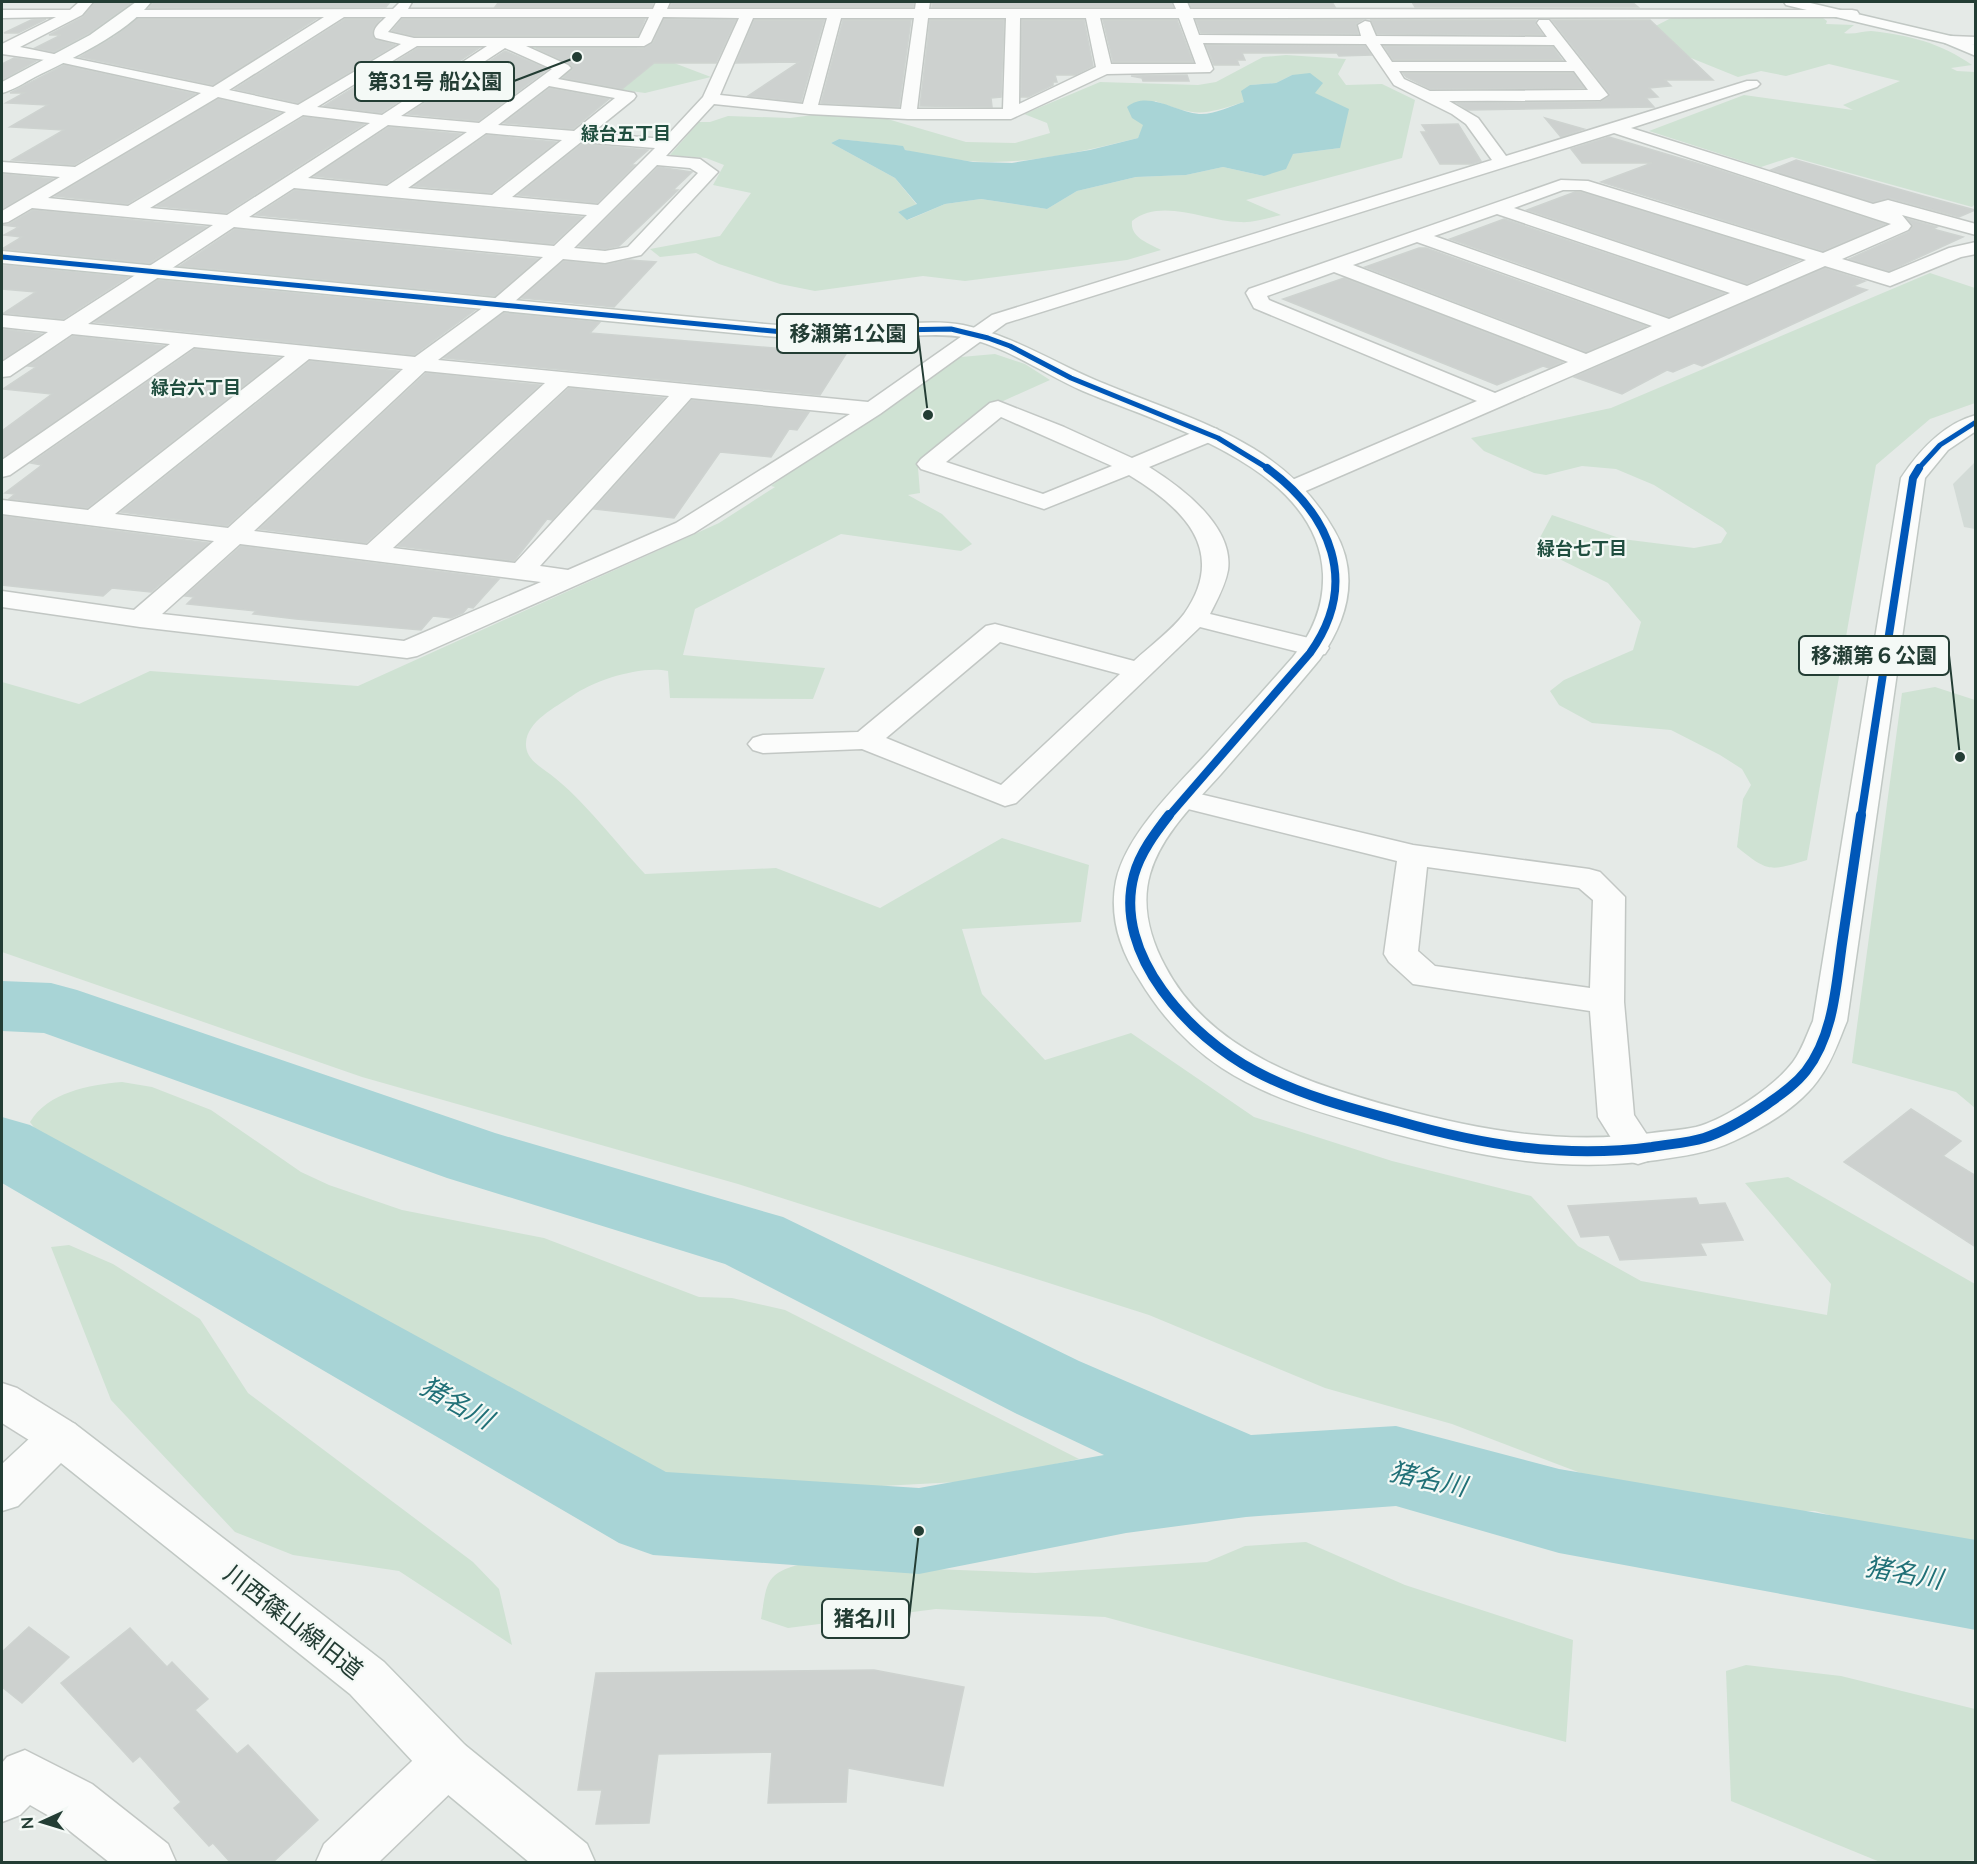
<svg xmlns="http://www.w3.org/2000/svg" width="1977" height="1864" viewBox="0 0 1977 1864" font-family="Lato,'Noto Sans JP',sans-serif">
<rect width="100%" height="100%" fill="#e5eae7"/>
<polygon fill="#d3dbd7" points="1975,462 1975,529 1964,527 1953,484"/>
<g fill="#cfe2d3" fill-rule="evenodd">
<path d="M1671,18H1823L1827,21L1826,24L1854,25L1844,33C1854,35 1862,31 1871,31C1909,35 1941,43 1972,65L1951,68L1957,71L1975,72V204L1972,207L1792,157L1761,167L1649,131L1744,95L1853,110L1843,105L1900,81L1829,64L1786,76L1761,71L1738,77L1691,58L1627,41Z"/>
<polygon points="525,44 637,45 637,49 711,77 645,93 560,81 569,68 568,64"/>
<path d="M1286,55L1346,59L1338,74L1346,85L1382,84L1415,100L1402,158L1246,200L1281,215C1268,218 1253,223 1240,222C1207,222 1162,197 1132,221C1130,238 1149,243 1161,250L1127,260L965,281L923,276L815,291L780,284L719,264L696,253L660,257L650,249L720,236L751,193L713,185L724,165L706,158L670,155L699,122H710L728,116L790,118L829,113L850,114L884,118L966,142L1015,143L1050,133L1047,123L1024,114L1100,82L1198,85L1216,82L1263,57ZM1292,75L1315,93L1340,148L1293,154L1264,176L1223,167L1186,175L1136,177L1077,191L1047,209L981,199L945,204L908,220L898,212L917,205L895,178L831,143L839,139L902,146L905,150C990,173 1051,159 1134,139L1138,138L1155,101C1198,117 1202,115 1244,102L1250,85L1276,83Z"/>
<path d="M1930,273L1975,288V403L1930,419L1876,465L1807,860C1770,871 1769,873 1737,847L1743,799L1751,785L1742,769L1720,755L1671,730L1592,723L1559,705L1550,691L1564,680L1633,650L1641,622L1608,583L1535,547L1552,515L1622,539L1694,548L1721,543L1727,533L1723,528L1654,485L1616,469L1582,466L1546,475L1534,473L1484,451L1471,438L1611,408Z"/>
<path d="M995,354L1025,364L1050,380L1001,402L918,468L920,493L908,495L942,514L972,544L961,551L841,534L695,609L683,655L825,668L813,699L670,698L668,671C642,665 594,680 572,696C556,707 527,721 526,743C525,758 539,766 550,774C583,799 616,843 645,874L776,868L880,908L1002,838L1089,865L1081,922L962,929L982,994L1045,1060L1131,1033L1254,1117L1392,1161L1531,1196L1578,1246L1641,1281L1827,1315L1831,1284L1745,1183L1788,1177L1975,1284V1548L1887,1531L1815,1511L1723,1512L1636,1494L1452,1424L1325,1388L1149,1315L738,1184L362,1077L2,952V682L79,704L150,671L358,686L719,523L775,487L771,486L852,427L961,357Z"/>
<polygon points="1935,687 1975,700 1975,1108 1956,1092 1852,1063 1902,693"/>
<path d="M122,1082L152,1087L211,1110L301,1172L329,1185L402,1210L544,1238L699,1297L732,1298L785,1310L1079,1459L977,1481L688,1496L370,1334L57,1159L30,1122C48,1092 89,1085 122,1082Z"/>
<polygon points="69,1245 113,1264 200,1319 248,1393 473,1562 499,1589 512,1645 399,1571 293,1555 235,1532 111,1400 51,1247"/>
<path d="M1306,1542L1405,1585L1573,1640L1566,1742L1105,1617L936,1609L788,1628L761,1619C767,1584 764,1573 802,1564L1035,1573L1207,1562L1245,1546Z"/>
<polygon points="1746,1665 1841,1676 1975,1709 1975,1860 1945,1862 1880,1862 1731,1801 1726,1671"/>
</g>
<path fill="#a8d4d6" d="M1310,73L1323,83L1315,93L1349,109L1340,148L1293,154L1286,169L1264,176L1223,167L1186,175L1136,177L1077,191L1047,209L981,199L945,204L907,220L898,212L917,204L895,178L831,143L839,139L896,145L903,146L905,150L973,162L1012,163L1090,150L1138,138L1143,125L1132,118L1127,107C1148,90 1175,112 1199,114C1213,115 1231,106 1244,102L1241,91L1250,85L1276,83L1292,75Z"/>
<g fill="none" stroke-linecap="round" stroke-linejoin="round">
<polygon fill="#a8d4d6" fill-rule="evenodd" points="2,981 51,983 77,990 495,1133 783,1217 1079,1361 1251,1435 1396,1426 1559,1469 1976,1540 1976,1630 1559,1553 1396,1506 1246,1517 1126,1533 919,1574 653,1555 619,1543 2,1183 2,1117 30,1125 666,1472 919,1488 1104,1455 1015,1413 725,1264 447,1178 44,1033 2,1031"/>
</g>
<g fill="#cdd1cf" stroke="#ced3d0" stroke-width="1.5">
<polygon points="95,2 133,2 89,33 54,52 35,48 61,35 49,35 83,17"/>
<polygon points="153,2 390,2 386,7 149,8"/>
<polygon points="528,2 626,2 653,3 652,7 495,7 498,3"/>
<polygon points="717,2 914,2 913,7 670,7 672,3"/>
<polygon points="932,2 1171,2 1173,7 932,7"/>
<polygon points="1189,2 1332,2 1335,7 1191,7"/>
<polygon points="1412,2 1632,2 1638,7 1415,7"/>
<polygon points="46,19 18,33 4,33 31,20"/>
<polygon points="137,19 316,19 213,85 80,57 114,37"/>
<polygon points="345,19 380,19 373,29 374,39 395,45 298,103 235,89"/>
<polygon points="402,19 645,19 638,36 414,36 392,31"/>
<polygon points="664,19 736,20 716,63 654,63 622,89 563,78 572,70 573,66 536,48 644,48 653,43"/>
<polygon points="754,20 824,20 801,102 748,96 799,62 736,63"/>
<polygon points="843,20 911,20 899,107 821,103"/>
<polygon points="930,20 1004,20 1001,97 991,98 992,107 920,106"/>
<polygon points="1022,20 1084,20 1093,66 1075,75 1055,75 1057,82 1053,82 1053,85 1028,97 1021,97"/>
<polygon points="1103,20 1177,20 1193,62 1113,62"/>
<polygon points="1196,20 1362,20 1356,24 1358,34 1201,33"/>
<polygon points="1371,20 1536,20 1535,24 1543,35 1377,34"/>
<polygon points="1552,20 1650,20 1713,80 1665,80 1671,86 1649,88 1658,97 1646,98 1654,107 1468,110 1457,103 1600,102 1609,97 1610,94"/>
<polygon points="1206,45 1365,46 1371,55 1339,56 1337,53 1242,53 1245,60 1237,60 1239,65 1214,65"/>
<polygon points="1384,46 1553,47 1562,60 1393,60"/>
<polygon points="418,48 479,48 381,113 324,106"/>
<polygon points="505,51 548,69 478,121 408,114"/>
<polygon points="14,58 36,61 2,80 2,64"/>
<polygon points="64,65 195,94 74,165 12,160 64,130 10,127 48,105 6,103 24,93 10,93"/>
<polygon points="1403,73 1573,73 1584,88 1430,89 1406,77"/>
<polygon points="1187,75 1189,81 1143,81 1142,78 1131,76"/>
<polygon points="550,88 609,99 573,129 504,123"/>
<polygon points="218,99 280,113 127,204 55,196"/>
<polygon points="304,117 364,124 226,213 157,206"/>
<polygon points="1545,118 1584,129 1561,137"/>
<polygon points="1458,124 1481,161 1471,164 1440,164 1421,132 1427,132 1422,125"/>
<polygon points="389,127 460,134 386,184 314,176"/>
<polygon points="487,135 556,142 491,193 414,186"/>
<polygon points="1609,137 1713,168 1885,224 1823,251 1601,182 1652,163 1582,163 1571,149"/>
<polygon points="582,144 648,150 631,165 635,165 597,203 518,195"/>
<polygon points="1796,160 1923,196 1975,210 1959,217 1889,198 1873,202 1771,170"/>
<polygon points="658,167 692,172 673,190 678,190 619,246 605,249 579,246"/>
<polygon points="3,174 53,179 2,209"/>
<polygon points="295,190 582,217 553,244 256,215"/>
<polygon points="1575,192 1581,192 1800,260 1747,284 1527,210"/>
<polygon points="33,210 206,227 150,263 2,249 22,237 4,235 19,227 2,225 9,224"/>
<polygon points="1504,219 1724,293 1669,317 1450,239"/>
<polygon points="1908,219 1937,227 1933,229 1963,237 1889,271 1849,259 1909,232 1913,226"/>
<polygon points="235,229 538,259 495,296 180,266"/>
<polygon points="1419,248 1426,248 1646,326 1586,352 1365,267"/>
<polygon points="629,260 656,262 614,307 521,298 564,261 605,265"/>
<polygon points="2,265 96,274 128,277 63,319 4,313 36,292 2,289"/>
<polygon points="1825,268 1865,281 1853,286 1867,290 1702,366 1694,363 1673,372 1667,370 1622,394 1574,377"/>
<polygon points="1344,278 1562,362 1549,368 1543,366 1497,385 1283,299"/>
<polygon points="158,280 472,310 475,310 414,355 94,322"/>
<polygon points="504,313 600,322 590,333 846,354 820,395 444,358"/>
<polygon points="2,329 41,334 2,360"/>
<polygon points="73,336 164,346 2,458 2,431 52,394 3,389 36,367 28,366"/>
<polygon points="195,349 279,358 87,508 9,499 15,494 5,493 42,465 31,463"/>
<polygon points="310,361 398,371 227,526 121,512"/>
<polygon points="426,373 540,385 366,543 259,529"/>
<polygon points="569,388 664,398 552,520 547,519 514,561 398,546"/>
<polygon points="692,400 809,412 797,430 789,429 771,457 720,452 674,518 594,509"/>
<polygon points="2,516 209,543 151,592 112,588 103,596 2,585"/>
<polygon points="241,546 499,579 473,608 468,607 463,613 451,618 433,616 421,630 296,619 253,614 256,611 187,604 194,597 185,596"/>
<polygon points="1911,1109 1961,1141 1943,1156 1976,1176 1976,1247 1844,1162"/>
<polygon points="1696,1198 1699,1205 1725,1203 1743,1240 1700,1243 1706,1255 1620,1260 1609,1235 1581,1237 1568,1206"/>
<polygon points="29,1627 69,1657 22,1703 2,1687 2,1652"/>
<polygon points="130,1628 167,1667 172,1662 208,1699 195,1710 237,1754 248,1745 318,1820 272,1863 231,1863 213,1843 209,1846 174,1808 181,1802 140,1756 133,1762 61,1683"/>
<polygon points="874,1670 964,1687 943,1786 848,1768 846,1802 768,1803 772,1752 658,1754 649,1823 596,1824 602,1790 578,1790 596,1673"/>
</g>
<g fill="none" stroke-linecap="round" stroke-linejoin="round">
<g stroke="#c2c7c4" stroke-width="3">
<g id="street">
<path d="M79,2H93L82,15L20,47L213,87L324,17H132L125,13L127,10L393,9L400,2H412L408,9H653L656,2H670L667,9H915L916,2H930L929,9H1176L1173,2H1187L1190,9L1852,10L1857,11L1859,14L1857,17L1193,18L1199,35L1361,36L1358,25L1365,21L1370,22L1376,36L1547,37L1537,23L1539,20H1549L1608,95L1600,100L1449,101L1478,118L1506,156L1747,81H1757L1760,84L1757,87L1631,128L1873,204L1888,200L1976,224V235L1902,215L1911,226L1908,230L1842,259L1889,273L1949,248L1976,242V254L1961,257L1890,286L1825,266L1301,493L1293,495L1285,493L1281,488L1285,483L1477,401L1254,308L1246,293L1249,289L1561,180L1588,181L1823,253L1891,224L1614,133L1006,323L880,414L694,533L417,656L407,658L140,627L2,607V591L134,610L214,541L2,514V500L88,510L285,356L194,347L10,475L2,477V460L170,344L72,334L10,376L2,377V362L48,332L2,327V315L64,321L213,225L32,208L8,222L2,223V211L60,177L2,172V162L75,167L201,93L59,62L2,54V44L56,17L2,18V10H70ZM344,17H386C380,23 370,30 376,38L401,44L298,105L229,90ZM401,17H649L639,38H414L388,32ZM663,17L739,18L703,97L664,139L592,133L634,99L636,96L634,93L558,79L571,68L568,65L526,46H644L651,42ZM753,18H827L803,104L720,95ZM841,18H914L901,109L818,105ZM928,18H1006L1003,109H917ZM1020,18H1086L1096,67L1019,104ZM1100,18H1179L1196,64H1111ZM1203,43L1366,44L1394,85L1452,114L1466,124L1492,160L992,315L868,402L438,360L506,309L563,259L605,263L641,255L718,172L700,159L666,156L714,104L809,114L908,119H1011L1107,74L1210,72L1213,69ZM1380,44L1554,45L1567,62H1392ZM417,46H487L382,115L317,107ZM505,48L552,69L479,123L401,116ZM1399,71H1574L1588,90L1430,91L1404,79ZM549,86L615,98L574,131L498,125ZM218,97L286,112L128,206L48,198ZM303,115L370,123L227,215L150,208ZM388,125L467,132L387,186L308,178ZM486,133L562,140L492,195L408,188ZM581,142L655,148L598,205L512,197ZM657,165L690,168L698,173L628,247L605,251L574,248ZM294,188L587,215L554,246L249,217ZM1563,190H1581L1806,260L1747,286L1514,208ZM1497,214L1730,293L1669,319L1434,236ZM234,227L543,257L492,301L415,357L88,324ZM1417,242L1652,326L1586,354L1353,265ZM1334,272L1568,362L1495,393L1269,300L1267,296ZM309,359L403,369L228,528L115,514ZM425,371L545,383L367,545L254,531ZM568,386L669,396L515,563L393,548ZM691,398L850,414L676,523L568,570L540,566ZM240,544L541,582L404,641L162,614Z"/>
<polygon points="1950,36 1976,37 1976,45 1945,43 1943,40 1945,37"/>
<path d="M998,401L1064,427L1132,458L1201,429L1209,427L1217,429L1220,434L1217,439L1149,467C1181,487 1234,526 1228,570C1225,586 1217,600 1210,614L1325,642L1329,648L1325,654L1315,656L1200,627L1016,803L1005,806L862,749L763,753L753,750L748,744L753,738L763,735L858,732L986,626L995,624L1134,661C1149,647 1172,630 1184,614C1229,550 1182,507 1129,475L1044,509L921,469L917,464L921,459L990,403ZM1001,417L1112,466L1043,494L946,462ZM1000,642L1120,674L1001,785L886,738Z"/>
<path d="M1183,790L1413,845L1589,869L1600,872L1625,897L1624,1002L1634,1115L1657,1150L1651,1160L1638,1164L1625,1160L1598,1117L1590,1011L1413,984L1389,962L1384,954L1397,861L1172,805L1168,799L1172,793ZM1427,867L1579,888L1593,900L1590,988L1435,966L1418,951Z"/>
<polygon points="2,1383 17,1388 75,1424 82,1437 75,1450 60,1455 45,1450 2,1423"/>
<polygon points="447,1737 465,1745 472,1762 465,1779 379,1862 316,1862 324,1844 429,1745"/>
<polygon points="25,1750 92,1784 168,1844 176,1862 109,1862 56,1820 30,1805 20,1815 2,1822 2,1763 7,1757"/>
</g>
</g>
<g stroke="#c1c8c4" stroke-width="3">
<g id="secondary">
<path d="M136,2H151C126,34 71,59 35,77C24,83 13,90 2,93V82L90,35Z"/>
<polygon points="1784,2 1806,2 1955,37 1976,46 1976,56 1945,43 1786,5"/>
<path d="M2,251C253,275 504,299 755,323C801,328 848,325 894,324C917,323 941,321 963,325C1015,336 1057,365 1105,384C1194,421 1283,441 1334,530C1360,574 1348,619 1320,659C1288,698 1254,736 1221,774C1195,803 1161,835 1150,874C1141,905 1150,938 1165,966C1210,1052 1309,1084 1397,1108C1481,1131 1565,1145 1652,1133C1666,1131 1682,1130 1696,1127C1726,1119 1775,1086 1793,1062C1802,1050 1807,1034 1813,1021L1901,478C1919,451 1943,424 1976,415V431L1948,450L1925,478L1847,1021C1839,1040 1833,1059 1821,1076C1802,1105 1765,1127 1734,1141C1709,1153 1683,1156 1657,1160C1556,1174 1471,1155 1374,1128C1322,1113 1268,1098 1222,1068C1187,1045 1160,1014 1139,979C1120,950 1109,916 1116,881C1126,834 1176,787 1208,752C1236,721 1265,689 1293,657C1313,632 1324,606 1323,574C1318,467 1164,425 1083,391C1044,374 1009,348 967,338C944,333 921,336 899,336C851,337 803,340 755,335C504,311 253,287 2,263Z"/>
<polygon points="60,1419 75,1424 384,1662 465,1745 587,1844 595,1862 529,1862 429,1779 350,1694 61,1463 18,1506 2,1511 2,1464 45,1424"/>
</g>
</g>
<use href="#street" fill="#fbfcfb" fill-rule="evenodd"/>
<use href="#secondary" fill="#fbfcfb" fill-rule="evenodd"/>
<g stroke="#f4f9f6" stroke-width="8">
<g id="cycleway-far2">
<polyline points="2,257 783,332 951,329 988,338 1010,346 1071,378 1218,438 1269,469"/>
<polyline points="1918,469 1940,445 1976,422"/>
</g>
</g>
<g stroke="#f4f9f6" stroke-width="10">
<g id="cycleway-far1">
<path d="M1168,817L1310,653C1360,583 1331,515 1267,468"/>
<polyline points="1861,817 1913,478 1919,468"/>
</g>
</g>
<g stroke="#f4f9f6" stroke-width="14">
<path id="cycleway" d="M1169,815C1155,833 1140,853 1134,875C1112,955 1191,1037 1255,1071C1300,1095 1349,1108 1398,1121C1482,1145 1565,1159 1652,1147C1669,1144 1688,1143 1704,1138C1726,1131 1747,1118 1766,1105C1780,1095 1795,1085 1806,1071C1835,1033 1836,982 1843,937C1849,896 1855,856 1861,815"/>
</g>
<use href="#cycleway-far2" stroke="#0057b8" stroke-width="5"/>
<use href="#cycleway-far1" stroke="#0057b8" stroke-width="8"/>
<use href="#cycleway" stroke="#0057b8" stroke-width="10"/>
</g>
<g text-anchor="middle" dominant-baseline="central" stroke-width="4.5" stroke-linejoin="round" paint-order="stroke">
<g font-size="18" font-weight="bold" fill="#204e3f" stroke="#f4f9f6">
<text x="626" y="133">緑台五丁目</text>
<text x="196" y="387">緑台六丁目</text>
<text x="1582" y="548">緑台七丁目</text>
</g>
<g font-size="24" fill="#233d34" stroke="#f4f9f6">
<text transform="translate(294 1621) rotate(38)">川西篠山線旧道</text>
</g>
<g font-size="26" font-style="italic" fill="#207077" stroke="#f4f9f6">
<text transform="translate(457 1402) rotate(29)">猪名川</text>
<text transform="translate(1428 1478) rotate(12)">猪名川</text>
<text transform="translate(1904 1572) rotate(10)">猪名川</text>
</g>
</g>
<path fill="none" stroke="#233d34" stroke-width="2" d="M577 57L514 81M928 415L918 334M1960 757L1949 655M919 1531L909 1619"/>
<g fill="#233d34" stroke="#f4f9f6" stroke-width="2">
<circle cx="577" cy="57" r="6"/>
<circle cx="928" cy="415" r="6"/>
<circle cx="1960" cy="757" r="6"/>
<circle cx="919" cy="1531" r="6"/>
</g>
<g fill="#f4f9f6" stroke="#233d34" stroke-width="2">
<rect x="355" y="62" width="159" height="39" rx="6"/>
<rect x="777" y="314" width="141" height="39" rx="6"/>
<rect x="1799" y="636" width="150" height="39" rx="6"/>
<rect x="822" y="1599" width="87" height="39" rx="6"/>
</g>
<g font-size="21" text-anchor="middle" font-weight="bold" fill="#233d34">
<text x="435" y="89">第31号 船公園</text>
<text x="848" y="341">移瀬第1公園</text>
<text x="1874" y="663">移瀬第６公園</text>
<text x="865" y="1626">猪名川</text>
</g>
<rect width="1977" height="1864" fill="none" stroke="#233d34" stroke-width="6"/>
<g transform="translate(42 1822) rotate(266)" stroke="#f4f9f6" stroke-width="4.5" paint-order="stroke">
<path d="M0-4.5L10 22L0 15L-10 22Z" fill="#233d34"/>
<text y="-9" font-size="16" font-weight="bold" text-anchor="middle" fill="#233d34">N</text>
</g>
</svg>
